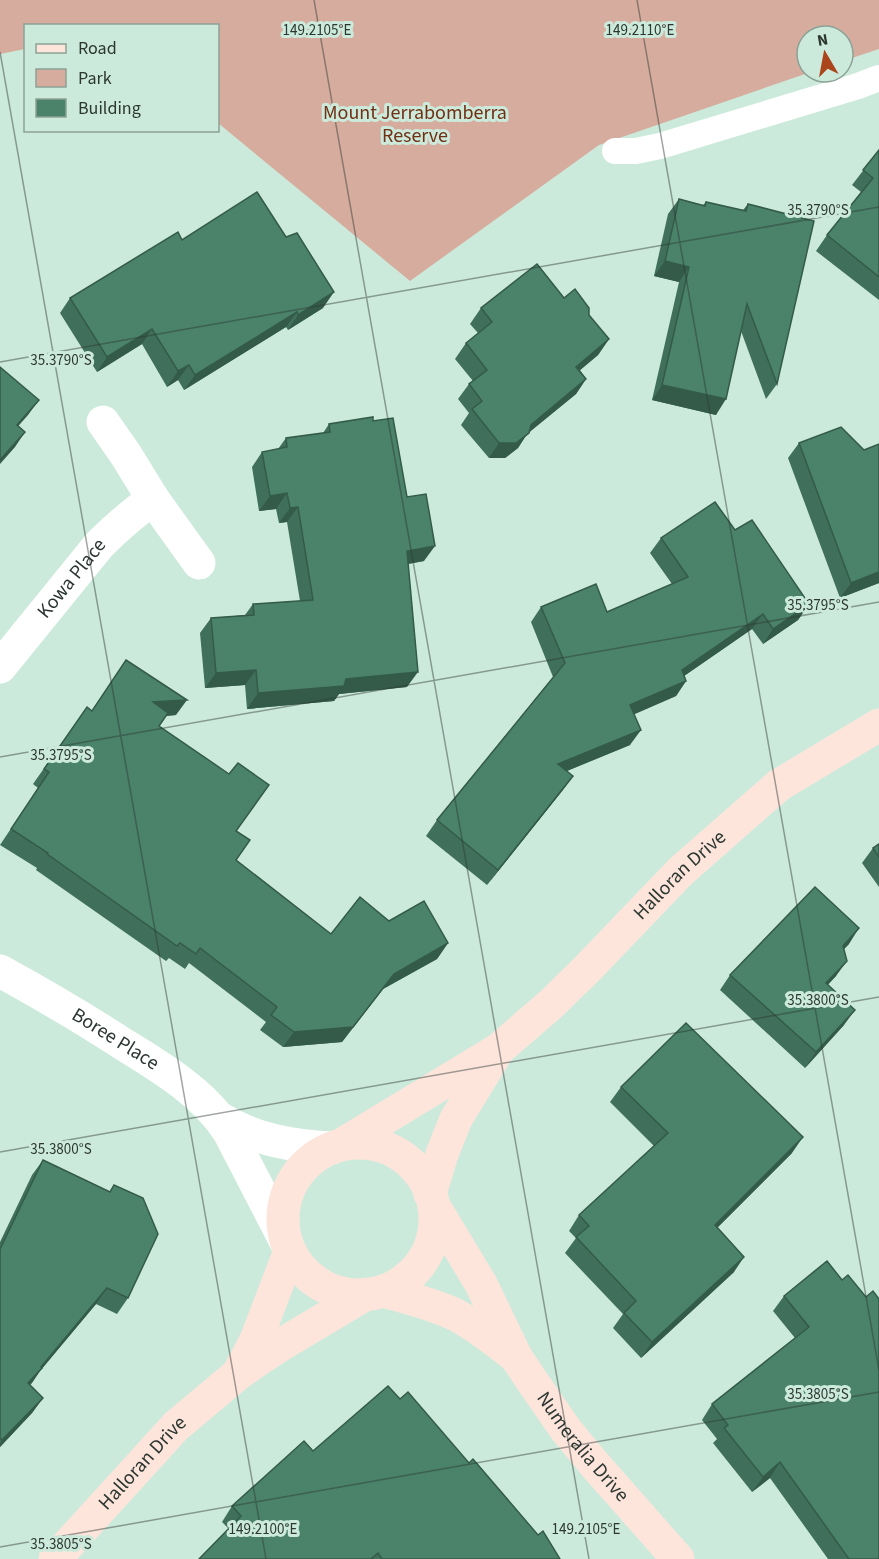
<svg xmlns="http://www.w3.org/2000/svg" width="879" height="1559" viewBox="0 0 879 1559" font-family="'Source Sans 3',sans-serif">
<rect width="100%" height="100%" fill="#cceadb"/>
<polygon fill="#d6ac9e" points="0,0 879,0 879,49 843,61 843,36 807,36 807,72 811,72 599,145 410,281 218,123 218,26 26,26 25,49 0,54"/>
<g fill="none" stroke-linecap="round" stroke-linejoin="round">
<polyline stroke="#fff" stroke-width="26" points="615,151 636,151 660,146 858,86 879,78"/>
<g stroke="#fff" stroke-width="33">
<polyline points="103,422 126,455 153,499 199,563"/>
<path id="s1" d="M0,667L99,545C116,528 133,513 153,499"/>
<path id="s2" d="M0,971C42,994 83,1018 123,1044C162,1068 204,1093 229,1132L287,1244"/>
<path d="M221,1119C256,1140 292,1146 332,1148"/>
</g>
<g stroke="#fde5dc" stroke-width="33">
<circle cx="359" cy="1219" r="76"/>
<path id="s3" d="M341,1145L499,1049L550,1005L586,970L681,871L779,785L879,725"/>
<polyline points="430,1194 442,1154 456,1119 495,1055"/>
<path id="s4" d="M434,1206L481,1284L516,1357L532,1381L566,1430L595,1465L678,1559"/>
<path d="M383,1291C408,1298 433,1304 456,1315C477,1326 496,1342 515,1356"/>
<polyline points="240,1370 256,1340 290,1251"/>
<path id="s5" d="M55,1559L176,1426L238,1374L258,1360L284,1343L366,1294"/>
</g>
</g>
<g fill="#40705b">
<polygon points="879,150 879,300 816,251 827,235 861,192 852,185"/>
<polygon points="679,199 703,205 706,202 743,210 748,204 777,384 766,399 741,331 716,415 652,400 679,282 654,276 668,214"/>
<polygon points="182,240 323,308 288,330 286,327 184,390 178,380 167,387 142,344 97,372 60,313 70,298"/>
<polygon points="564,298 589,315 609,339 598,355 580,370 586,379 576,394 527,434 518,448 505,458 489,458 461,425 469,413 458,399 469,384 473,381 455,359 466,343 478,333 470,324 481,308"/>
<polygon points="373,421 407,497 424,561 408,564 407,687 339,694 334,701 247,709 245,685 205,688 200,633 211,618 245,615 253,604 300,601 287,522 279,523 276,509 259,511 252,467 262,452 278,449 286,438 323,433 329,424"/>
<polygon points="799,443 864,450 879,444 879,583 840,598 788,458"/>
<polygon points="735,530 809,604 798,620 763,644 752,629 684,676 686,681 676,696 634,714 630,745 567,771 573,776 562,791 487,885 426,836 437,820 553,677 531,622 541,607 607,612 672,584 650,553 661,538"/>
<polygon points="126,660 176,715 166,716 159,726 236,831 236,860 331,934 389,921 448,943 437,959 383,989 342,1042 283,1047 260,1030 266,1022 189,963 185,969 169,958 166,961 36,870 37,868 0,845 38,788 33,784 87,707 92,711"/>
<polygon points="879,844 879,887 862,863 873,848"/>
<polygon points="849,944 844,949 836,976 827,985 844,1025 805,1068 720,990 730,975"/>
<polygon points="621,1087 792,1153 717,1228 734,1272 641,1358 613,1328 623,1314 565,1253 576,1238 569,1231 579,1215 654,1146 610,1102"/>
<polygon points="43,1160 109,1192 114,1185 128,1298 117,1314 96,1304 42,1368 30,1385 43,1398 32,1413 0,1447 0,1242 32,1175"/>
<polygon points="827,1261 879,1559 828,1559 770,1478 752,1492 713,1443 717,1439 702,1420 712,1404 795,1338 773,1311 784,1296"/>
<polygon points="400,1399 469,1463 560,1559 199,1559 229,1529 222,1522 232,1506 313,1451"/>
</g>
<g fill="#345b4a">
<polygon points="665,261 689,267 679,282 654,276"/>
<polygon points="334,292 323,308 288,330 298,315"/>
<polygon points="297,312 286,327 184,390 195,375"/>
<polygon points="152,329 142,344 97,372 107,357"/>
<polygon points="609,339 598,355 566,382 576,367"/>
<polygon points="189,365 178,380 167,387 178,371"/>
<polygon points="586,379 576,394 527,434 518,448 505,458 489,458 499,443 531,425"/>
<polygon points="662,385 726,399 716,415 652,400"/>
<polygon points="39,400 28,415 6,440 17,425"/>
<polygon points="25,432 15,447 0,464 0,460"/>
<polygon points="287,493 276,509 259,511 270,496"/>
<polygon points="298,507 287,522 279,523 290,508"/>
<polygon points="435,546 424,561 396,566 407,551"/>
<polygon points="879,572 879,583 840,598 851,583"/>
<polygon points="809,604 798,620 763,644 773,629"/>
<polygon points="763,614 752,629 671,685 682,670"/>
<polygon points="256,670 245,685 205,688 216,673"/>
<polygon points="418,672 407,687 339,694 334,701 247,709 258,693 346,679"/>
<polygon points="686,681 676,696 619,721 630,705"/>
<polygon points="187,700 176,715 143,718 153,702"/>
<polygon points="641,730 630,745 547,779 558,764"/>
<polygon points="573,776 562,791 487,885 498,870"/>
<polygon points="859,928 849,944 832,961 843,946"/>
<polygon points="448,943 437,959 383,989 342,1042 283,1047 294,1032 394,974"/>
<polygon points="847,961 836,976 815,999 826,983"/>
<polygon points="855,1010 844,1025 805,1068 816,1052"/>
<polygon points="803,1137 792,1153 705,1240 715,1225"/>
<polygon points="744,1257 734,1272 641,1358 652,1342"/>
<polygon points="107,1288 96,1304 41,1370 42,1368 32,1383 17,1398 28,1383"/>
<polygon points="43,1398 32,1413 0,1447 0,1444 2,1440"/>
<polygon points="780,1462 770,1478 752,1492 763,1477"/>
</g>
<g fill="#4a826a" stroke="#345b4a" stroke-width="1.5">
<polygon points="879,150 879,277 827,235 873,178 863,170"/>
<polygon points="257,192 286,237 297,233 334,292 298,315 297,312 195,375 189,365 178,371 152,329 107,357 70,298 178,232 182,240"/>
<polygon points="679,199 705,206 706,202 746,211 748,204 814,221 777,384 747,304 726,399 662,385 689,267 665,261"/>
<polygon points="537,264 564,298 575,289 589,308 589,315 609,339 576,367 586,379 531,425 529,433 516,443 499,443 472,409 482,401 469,384 487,370 466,343 492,322 481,308"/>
<polygon points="0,367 39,400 17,425 25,432 0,460"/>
<polygon points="373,417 373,421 393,418 407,497 426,494 435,546 407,551 418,672 346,679 344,686 258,693 256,670 216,673 211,618 254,615 253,604 313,600 298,507 290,508 287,493 270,496 262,452 287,447 286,438 330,432 329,424"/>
<polygon points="841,427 864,450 879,444 879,572 851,583 799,443"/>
<polygon points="715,502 735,530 752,520 809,604 773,629 763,614 682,670 686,681 630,705 641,730 558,764 573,776 498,870 437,820 565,663 541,607 596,584 607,612 688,577 661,538"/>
<polygon points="126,660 187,700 153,702 168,713 159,726 229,774 238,763 269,785 236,831 250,840 236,860 331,934 360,897 389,921 424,901 448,943 394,974 353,1027 294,1032 271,1015 277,1007 200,948 196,954 180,943 177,946 47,854 48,853 11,829 49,772 44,769 87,707 92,711"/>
<polygon points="879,844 879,857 873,848"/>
<polygon points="815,887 859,928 843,946 847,961 826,983 855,1010 816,1052 730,975"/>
<polygon points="686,1023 803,1137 715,1225 744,1257 652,1342 624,1313 636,1301 576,1237 589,1226 579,1215 668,1133 621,1087"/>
<polygon points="43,1160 110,1192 114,1185 143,1198 158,1234 128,1298 107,1288 41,1367 42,1368 28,1383 43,1398 2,1440 0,1438 0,1249"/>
<polygon points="827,1261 842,1280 848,1275 866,1297 873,1291 879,1299 879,1559 849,1559 780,1462 763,1477 724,1428 728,1425 712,1404 809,1327 784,1296"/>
<polygon points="388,1386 400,1399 408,1392 469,1463 473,1459 538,1535 543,1531 560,1559 382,1559 378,1553 371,1559 199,1559 241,1516 232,1506 304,1441 313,1451"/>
</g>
<path fill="none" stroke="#2c3732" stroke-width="1.5" stroke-opacity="0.45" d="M314,0L589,1559M637,0L879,1370M0,52L266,1559M0,362L879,207M0,757L879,602M0,1152L879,997M0,1547L879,1392"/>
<g text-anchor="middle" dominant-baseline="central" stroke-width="6" stroke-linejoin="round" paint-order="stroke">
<g font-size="20" fill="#712f14" stroke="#cceadb">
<text x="415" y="113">Mount Jerrabomberra<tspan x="415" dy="23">Reserve</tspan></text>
</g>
<g font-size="20" fill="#2c3732" stroke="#cceadb">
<text stroke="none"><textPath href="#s1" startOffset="114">Kowa Place</textPath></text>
<text stroke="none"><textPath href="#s3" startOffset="436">Halloran Drive</textPath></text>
<text stroke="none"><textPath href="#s2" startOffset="134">Boree Place</textPath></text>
<text stroke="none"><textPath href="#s4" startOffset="284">Numeralia Drive</textPath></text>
<text stroke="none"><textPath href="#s5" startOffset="130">Halloran Drive</textPath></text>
</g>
</g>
<g font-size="15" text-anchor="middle" fill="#2c3732" stroke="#cceadb" stroke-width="6" stroke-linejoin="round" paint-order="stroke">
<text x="640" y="35">149.2110°E</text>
<text x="317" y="35">149.2105°E</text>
<text x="818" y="215">35.3790°S</text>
<text x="61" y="365">35.3790°S</text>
<text x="818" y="610">35.3795°S</text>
<text x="61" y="760">35.3795°S</text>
<text x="818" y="1005">35.3800°S</text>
<text x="61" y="1154">35.3800°S</text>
<text x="818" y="1399">35.3805°S</text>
<text x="263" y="1534">149.2100°E</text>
<text x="586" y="1534">149.2105°E</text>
<text x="61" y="1549">35.3805°S</text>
</g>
<rect x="24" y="24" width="195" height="108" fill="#cceadb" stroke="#8ca297" stroke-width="1.5"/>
<rect x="36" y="44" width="30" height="9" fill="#fde5dc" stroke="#8ca297" stroke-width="1.5"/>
<text x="78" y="54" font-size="18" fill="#2c3732">Road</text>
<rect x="36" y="69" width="30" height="18" fill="#d6ac9e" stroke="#8ca297" stroke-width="1.5"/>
<text x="78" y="84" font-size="18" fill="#2c3732">Park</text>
<rect x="36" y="99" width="30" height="18" fill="#4a826a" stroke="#8ca297" stroke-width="1.5"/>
<text x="78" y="114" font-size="18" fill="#2c3732">Building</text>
<g transform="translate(825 54) rotate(350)"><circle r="28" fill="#cceadb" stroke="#8ca297" stroke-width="1.5"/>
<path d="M0-4.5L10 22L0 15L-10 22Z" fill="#ab451b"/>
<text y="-9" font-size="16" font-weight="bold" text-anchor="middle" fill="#2c3732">N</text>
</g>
</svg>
